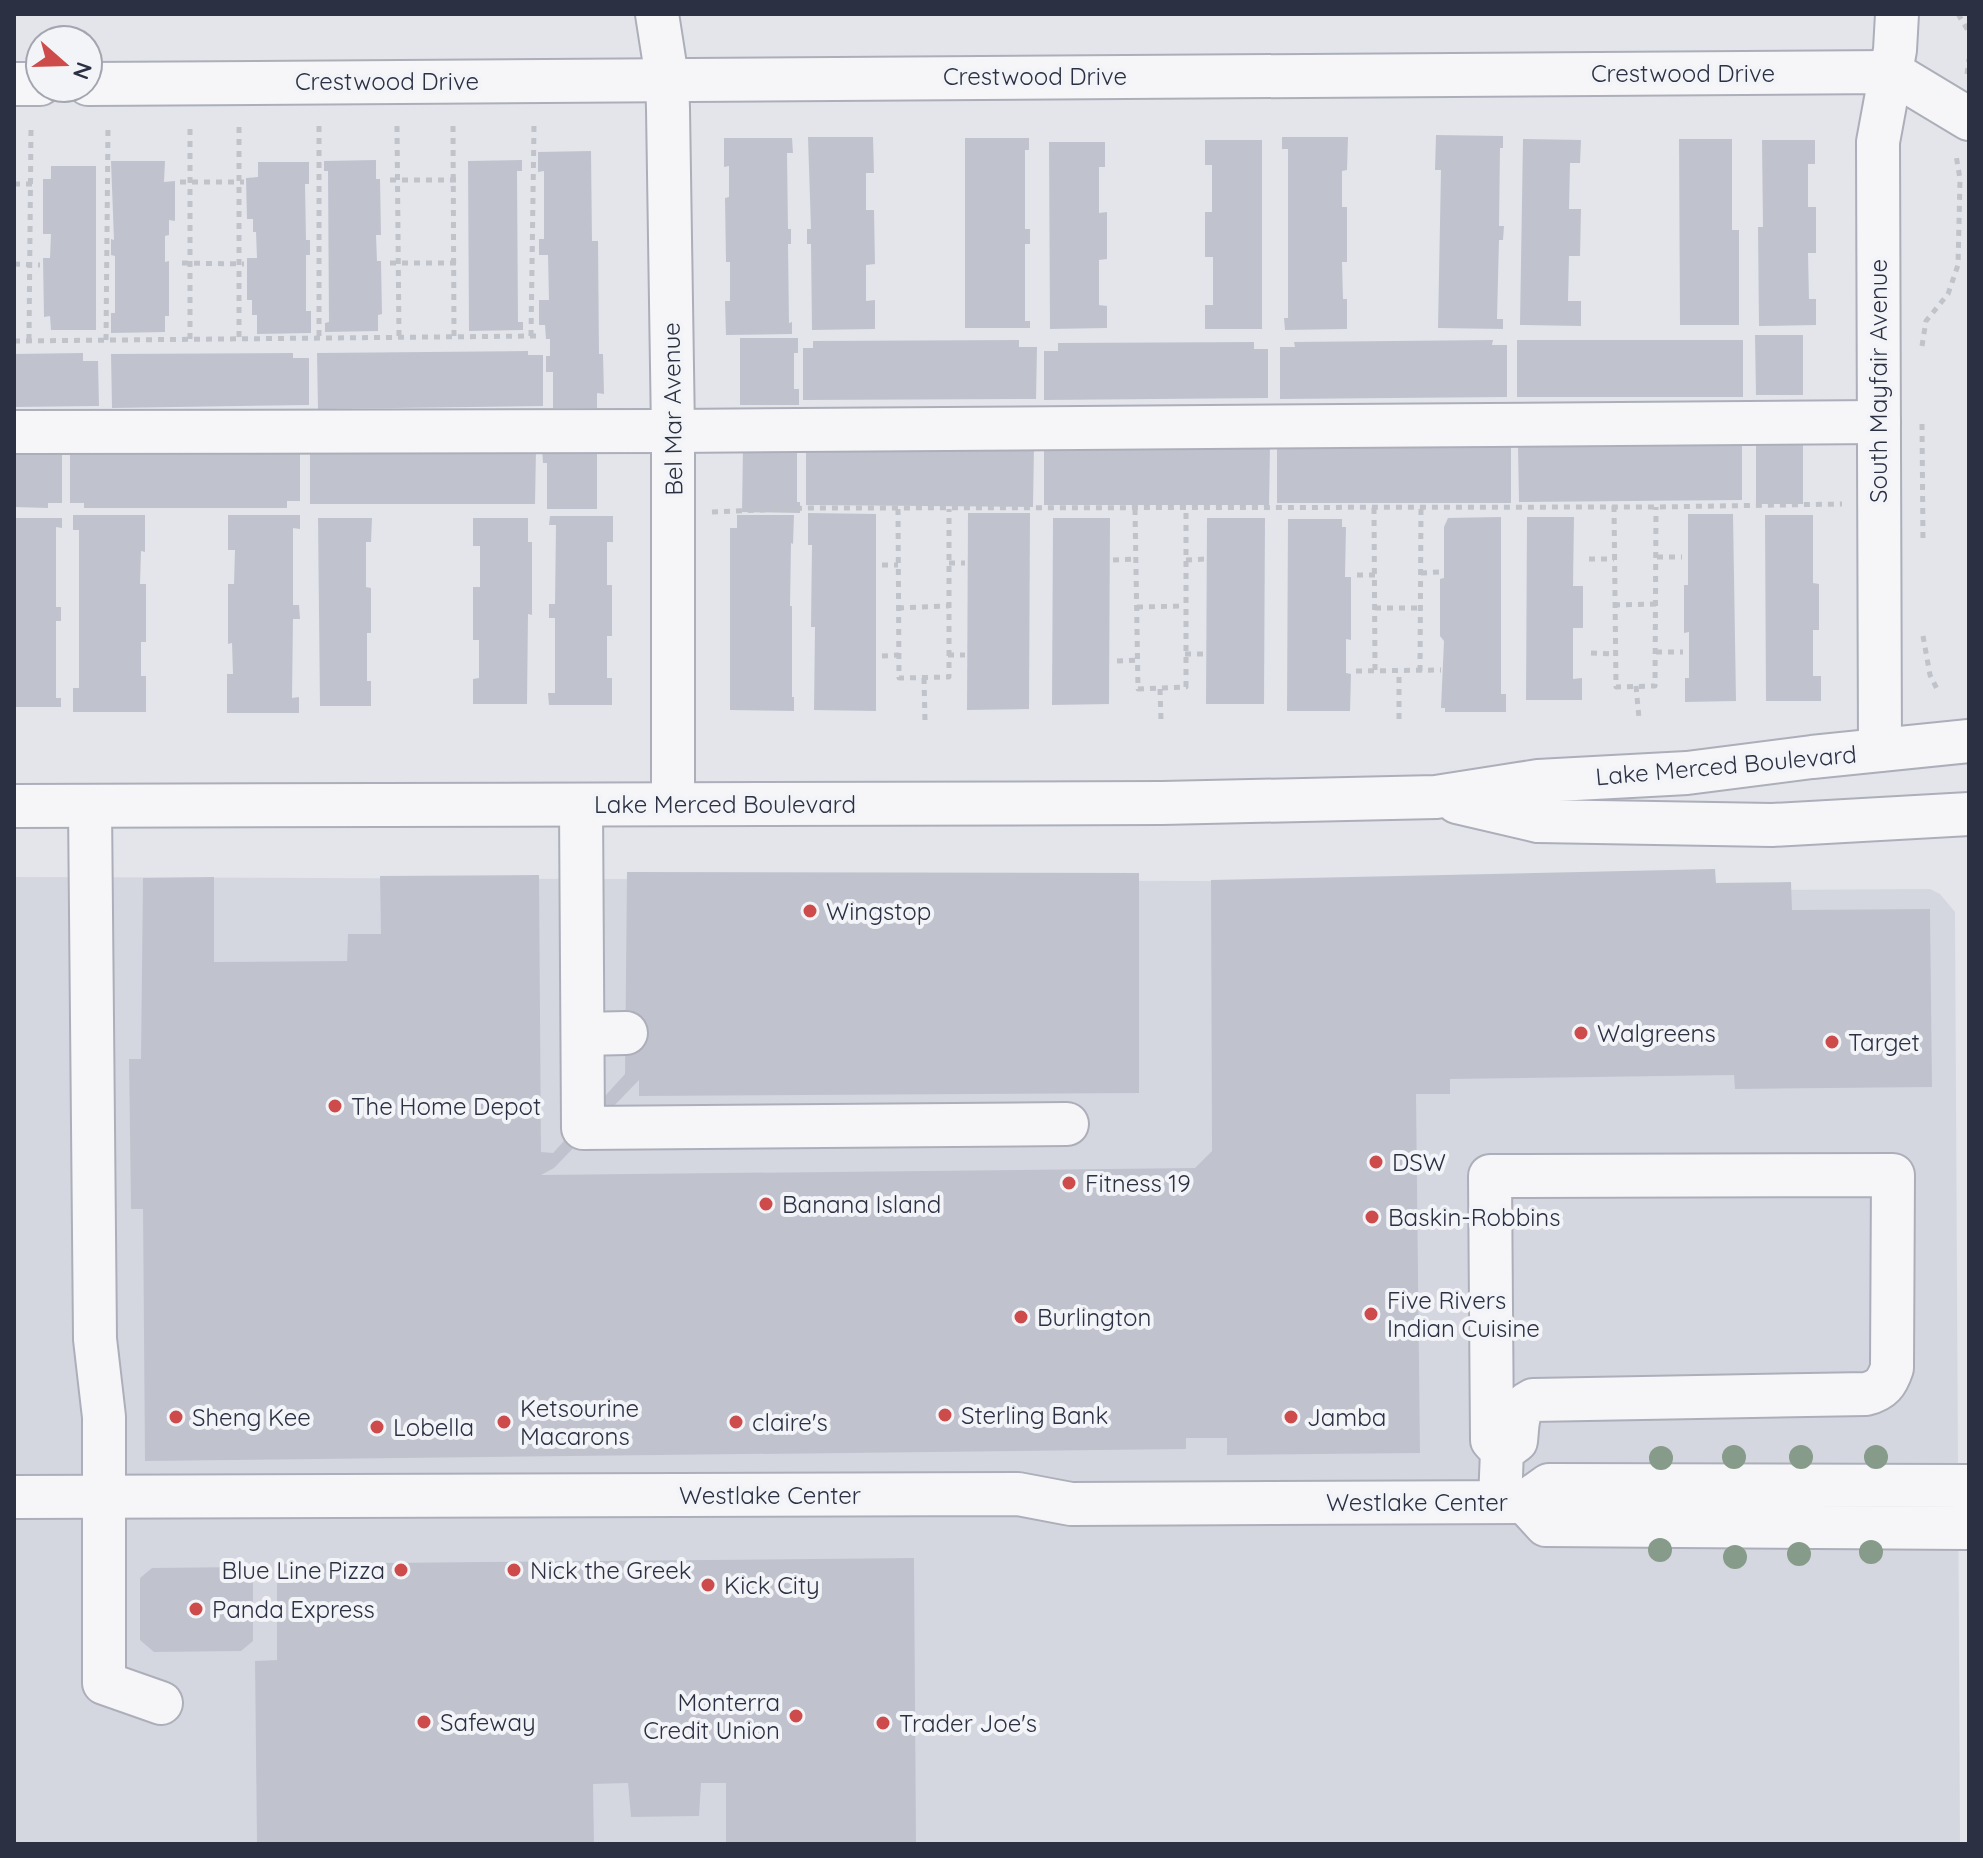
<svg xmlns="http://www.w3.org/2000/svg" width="1983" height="1858" viewBox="0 0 1983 1858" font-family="Quicksand,sans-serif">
<rect width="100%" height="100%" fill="#e3e5eb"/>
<polygon fill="#d5d7e0" points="14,877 1753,883 1772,890 1930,889 1940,894 1955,912 1960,1844 14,1844"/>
<g fill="#c0c3ce">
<polygon points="1436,135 1503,136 1503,148 1500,148 1499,226 1504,226 1503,240 1499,240 1497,319 1503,319 1503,329 1438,328 1441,170 1435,170"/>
<polygon points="808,137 873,137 874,173 866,173 866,210 874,210 875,264 866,265 866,301 875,300 875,329 812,330 811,244 807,244 807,229 811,229"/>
<polygon points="1282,137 1348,137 1347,170 1342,171 1342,207 1347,207 1347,262 1342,262 1343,299 1347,299 1347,329 1285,330 1284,318 1288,318 1288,149 1282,149"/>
<polygon points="724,138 792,138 793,153 787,153 788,229 791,229 791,244 788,244 789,323 792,322 792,334 726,335 725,301 730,301 730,262 726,262 725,198 729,197 729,166 724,167"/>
<polygon points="965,138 1029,138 1029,150 1025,150 1025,229 1030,229 1030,244 1025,244 1025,321 1030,321 1030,328 965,328"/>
<polygon points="1523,139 1581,140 1580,163 1570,163 1569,209 1581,209 1580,256 1569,256 1568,301 1581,301 1581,326 1520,325"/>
<polygon points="1679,139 1732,139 1732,230 1739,230 1739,325 1680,325"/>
<polygon points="1205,140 1262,140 1262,329 1205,329 1205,305 1213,305 1213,257 1205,257 1205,212 1212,212 1212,165 1205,165"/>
<polygon points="1762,140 1815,140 1815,164 1808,164 1808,207 1816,207 1816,253 1808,253 1809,299 1816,299 1816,325 1759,326 1758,227 1763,227"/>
<polygon points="1049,142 1105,142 1105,167 1099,167 1099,213 1107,212 1107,259 1099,260 1099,305 1107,306 1107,328 1050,329"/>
<polygon points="591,151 592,241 598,241 599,354 603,354 604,394 597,393 597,408 553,408 553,372 546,372 546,356 550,356 550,339 546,339 545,325 539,325 539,300 549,300 548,255 539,255 539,239 544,239 544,171 538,172 538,152"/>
<polygon points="376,160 376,179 380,179 381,235 376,235 377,261 381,261 382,314 378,315 378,331 325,332 325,323 329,322 328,171 324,171 324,161"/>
<polygon points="522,160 522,171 517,171 518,322 523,322 523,330 469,331 468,161"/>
<polygon points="111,161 165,161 164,182 175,181 175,221 169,220 169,235 165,236 165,262 169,261 169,316 165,316 165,332 111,333 111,313 115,313 115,256 111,255 111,239 114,240"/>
<polygon points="258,162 309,162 309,184 305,184 306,240 310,240 310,255 306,255 306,311 311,311 311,333 257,334 257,315 252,315 252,300 247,300 247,258 257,258 256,232 253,232 253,219 247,219 246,178 258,177"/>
<polygon points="51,166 96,166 96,330 51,330 50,316 44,317 43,258 50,258 51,234 43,234 43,179 51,179"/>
<polygon points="1755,335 1803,335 1803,395 1756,395"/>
<polygon points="740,338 798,338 798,353 794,353 794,389 799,389 799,405 740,405"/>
<polygon points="1019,340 1019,347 1037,347 1036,399 803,400 803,348 813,348 813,341"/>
<polygon points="1493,340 1492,345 1507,345 1507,397 1280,399 1280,347 1295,347 1294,342"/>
<rect x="1517" y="340" width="226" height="57"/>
<polygon points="1254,342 1254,349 1268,349 1268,398 1044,400 1044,351 1058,351 1058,343"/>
<polygon points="528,351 528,355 543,355 543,406 318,409 317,353"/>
<polygon points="83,353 83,361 98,361 99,406 14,407 14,354"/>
<polygon points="293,353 293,358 309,358 309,405 112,408 111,354"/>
<polygon points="1803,444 1803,504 1756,504 1756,445"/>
<polygon points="743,445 797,445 797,502 800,502 800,513 742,512"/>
<polygon points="1277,445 1511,446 1511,503 1277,503"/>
<polygon points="1742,445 1742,500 1519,502 1518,447"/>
<polygon points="1026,446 1034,446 1033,507 806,505 806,448 1027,451"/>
<polygon points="1044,446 1270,446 1269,505 1044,505"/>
<polygon points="70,447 300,447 300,501 287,501 287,508 84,508 84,503 70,503"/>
<polygon points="542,448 597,448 597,509 547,509 547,463 543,463"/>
<polygon points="310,449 536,449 535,504 310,504"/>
<polygon points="14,452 62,452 62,503 48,503 48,508 14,507"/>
<polygon points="808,513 876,514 876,711 814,710 815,627 811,627 812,545 808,545"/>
<polygon points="968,513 1030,513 1029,709 967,710"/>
<polygon points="1688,514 1733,514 1736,701 1685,702 1685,678 1689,678 1689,632 1684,633 1684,585 1688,585"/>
<polygon points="73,515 145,515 145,552 141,551 140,584 146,584 146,642 141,642 141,676 146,676 146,712 73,712 73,688 79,688 79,530 73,530"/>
<polygon points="228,515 300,515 300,529 293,528 293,605 299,605 300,619 293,619 292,698 299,697 299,713 227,713 227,674 233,674 232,643 228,644 228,584 234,584 235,550 228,550"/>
<polygon points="737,515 794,515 793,544 791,543 790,606 792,606 792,697 794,697 794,711 730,710 730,528 737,528"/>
<polygon points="1765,515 1813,515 1813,583 1819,584 1819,630 1813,630 1813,676 1821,676 1821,701 1766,701"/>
<polygon points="550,516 613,516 613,542 607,542 607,585 612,585 612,636 607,636 607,678 612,678 612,705 549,705 548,693 555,693 555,618 549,618 549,604 555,604 556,525 549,525"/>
<polygon points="1501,517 1501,694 1506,694 1506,712 1445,712 1445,708 1441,708 1444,641 1440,636 1440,579 1444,578 1444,527 1448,518"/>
<polygon points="1527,517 1574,517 1573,586 1583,586 1583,628 1573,628 1573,679 1582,678 1582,700 1526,700"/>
<polygon points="14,518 62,518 62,528 56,527 56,607 61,607 61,621 56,621 56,698 61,698 61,707 14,707"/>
<polygon points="318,518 372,518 371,542 366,542 366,587 371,588 371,633 367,633 367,681 371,681 371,706 320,706"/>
<polygon points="473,518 528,518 528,542 532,542 532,615 528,614 527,704 473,704 473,679 479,678 479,640 473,640 473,587 480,587 480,546 473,546"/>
<polygon points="1053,518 1110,518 1109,704 1052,705"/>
<polygon points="1207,518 1265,518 1264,704 1206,704"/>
<polygon points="1288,519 1342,519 1342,527 1346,527 1345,577 1351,577 1351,640 1346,639 1346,673 1351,674 1350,711 1287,711"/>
<polygon points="1715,869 1716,883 1791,882 1792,910 1930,909 1932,1087 1735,1089 1734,1075 1450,1079 1450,1094 1416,1094 1420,1453 1227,1455 1227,1438 1186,1438 1186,1449 145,1461 143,1209 131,1209 129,1059 141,1059 143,878 214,877 214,962 347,961 348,934 381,934 380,876 539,875 541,1152 553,1153 625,1074 627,872 1139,873 1139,1093 639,1096 639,1080 554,1168 541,1175 1195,1168 1212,1151 1211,880"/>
<polygon points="914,1558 916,1844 726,1844 726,1783 701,1783 699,1816 631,1817 628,1783 593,1784 594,1844 257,1844 255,1661 277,1660 277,1564"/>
<polygon points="242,1567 253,1579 253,1641 241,1651 154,1652 140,1640 140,1578 152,1568"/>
</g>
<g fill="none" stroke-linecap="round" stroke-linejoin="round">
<g stroke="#acafb9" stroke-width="46">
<g id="minor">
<polyline points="657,14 667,78 668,109 673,431 673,804"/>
<polyline points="14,84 40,84"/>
<polyline points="88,84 1891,72 1969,119"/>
<polyline points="14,432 673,431 1879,422"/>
<polyline points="1880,750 1878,142 1895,50 1897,14"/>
<polyline points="1457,802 1538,821 1772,825 1969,814"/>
<polyline points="581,805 583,1128 1067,1124"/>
<polyline points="14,806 1162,803 1436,797 1538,781 1687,773 1812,757 1969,741"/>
<polyline points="90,806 95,1339 104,1417 104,1683 161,1703"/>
<polyline points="583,1034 626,1033"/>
<polyline points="14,1497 1018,1494 1071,1504 1525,1502 1549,1485 1969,1486"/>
<path d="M1500,1501L1502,1451L1492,1440L1490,1176L1893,1175L1892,1368C1887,1383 1882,1390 1866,1394L1533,1400C1516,1408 1518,1423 1516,1441L1502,1451"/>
<polyline points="1525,1502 1546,1525 1969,1528"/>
</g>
</g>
<g stroke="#c1c3ca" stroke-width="5" stroke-dasharray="6 6" stroke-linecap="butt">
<polyline points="1958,14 1969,32"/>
<polyline points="1967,74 1969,59"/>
<polyline points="319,126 319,338"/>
<polyline points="397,126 399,337"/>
<polyline points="453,126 454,337"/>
<polyline points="239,127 239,339"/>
<polyline points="390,180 460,180"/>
<polyline points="180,182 244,182"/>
<polyline points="14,184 38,184"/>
<polyline points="182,263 244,264"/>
<polyline points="390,263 459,263"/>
<polyline points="14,264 40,265"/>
<polyline points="531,336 534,125"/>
<polyline points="190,339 190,127"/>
<polyline points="29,340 31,128"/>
<polyline points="106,340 108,127"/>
<polyline points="14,341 536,336"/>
<polyline points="1922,346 1926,321 1948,294 1958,265 1960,179 1956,155"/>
<polyline points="1922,424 1923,542"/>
<polyline points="1614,506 1616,687 1655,686 1656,507"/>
<polyline points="1374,508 1375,671"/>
<polyline points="898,509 899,678 949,677 949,509"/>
<polyline points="1135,509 1138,689 1186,687 1186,508"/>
<polyline points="712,512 810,508 1656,507 1842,504"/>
<polyline points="1657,557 1682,557"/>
<polyline points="1589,559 1614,559"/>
<polyline points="1113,560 1136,559"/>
<polyline points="1186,560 1206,559"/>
<polyline points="949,563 965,563"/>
<polyline points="882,565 898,565"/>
<polyline points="1421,573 1439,572"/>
<polyline points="1357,575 1375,575"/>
<polyline points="1614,605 1656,604"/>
<polyline points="1137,607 1185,606"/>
<polyline points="898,608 949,606"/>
<polyline points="1375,608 1420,608"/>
<polyline points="1923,636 1930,675 1939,693"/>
<polyline points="1656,652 1683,652"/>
<polyline points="1591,653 1615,654"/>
<polyline points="1185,654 1206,654"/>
<polyline points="948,655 965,655"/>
<polyline points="882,656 899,655"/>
<polyline points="1117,661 1138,660"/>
<polyline points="1356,671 1441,670"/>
<polyline points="1420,671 1421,507"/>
<polyline points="924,678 925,721"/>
<polyline points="1636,686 1639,718"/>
<polyline points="1160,689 1161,720"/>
<polyline points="1399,719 1399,671"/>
</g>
<use href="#minor" stroke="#f6f6f9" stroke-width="42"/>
</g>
<g fill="#869b89">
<circle cx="1734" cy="1457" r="12"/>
<circle cx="1801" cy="1457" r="12"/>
<circle cx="1876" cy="1457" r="12"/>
<circle cx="1661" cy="1458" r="12"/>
<circle cx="1660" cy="1550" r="12"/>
<circle cx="1871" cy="1552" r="12"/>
<circle cx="1799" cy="1554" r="12"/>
<circle cx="1735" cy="1557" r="12"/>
</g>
<g fill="#cd4c4b" stroke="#f3f4f8" stroke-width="3">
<circle cx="810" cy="911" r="8"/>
<circle cx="1581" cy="1033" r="8"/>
<circle cx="1832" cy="1042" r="8"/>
<circle cx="335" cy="1106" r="8"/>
<circle cx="1376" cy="1162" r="8"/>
<circle cx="1069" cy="1183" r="8"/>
<circle cx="766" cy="1204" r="8"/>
<circle cx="1372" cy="1217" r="8"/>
<circle cx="1371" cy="1314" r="8"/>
<circle cx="1021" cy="1317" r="8"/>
<circle cx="945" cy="1415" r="8"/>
<circle cx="176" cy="1417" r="8"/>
<circle cx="1291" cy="1417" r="8"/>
<circle cx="504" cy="1422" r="8"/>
<circle cx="736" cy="1422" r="8"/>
<circle cx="377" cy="1427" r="8"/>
<circle cx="401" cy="1570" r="8"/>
<circle cx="514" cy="1570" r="8"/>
<circle cx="708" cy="1585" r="8"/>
<circle cx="196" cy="1609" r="8"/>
<circle cx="796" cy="1716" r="8"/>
<circle cx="424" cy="1722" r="8"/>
<circle cx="883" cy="1723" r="8"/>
</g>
<g text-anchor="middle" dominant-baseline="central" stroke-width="8" stroke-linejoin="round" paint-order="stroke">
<g font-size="24" fill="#2b3043" stroke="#f3f4f8">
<text x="1683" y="73">Crestwood Drive</text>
<text x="1035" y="76">Crestwood Drive</text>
<text x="387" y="81">Crestwood Drive</text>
<text transform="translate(1878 381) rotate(-90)">South Mayfair Avenue</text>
<text transform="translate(672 409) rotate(-91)">Bel Mar Avenue</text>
<text transform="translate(1726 765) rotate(-5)">Lake Merced Boulevard</text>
<text x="725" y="804">Lake Merced Boulevard</text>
<text x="770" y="1495">Westlake Center</text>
<text x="1417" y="1502">Westlake Center</text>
</g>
<g font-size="24" fill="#2b3043" stroke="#f3f4f8" text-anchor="start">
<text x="826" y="911">Wingstop</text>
<text x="1597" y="1033">Walgreens</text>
<text x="1848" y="1042">Target</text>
<text x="351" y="1106">The Home Depot</text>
<text x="1392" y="1162">DSW</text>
<text x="1085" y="1183">Fitness 19</text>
<text x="782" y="1204">Banana Island</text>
<text x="1388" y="1217">Baskin-Robbins</text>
<text x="1387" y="1300">Five Rivers<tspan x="1387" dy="28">Indian Cuisine</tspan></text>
<text x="1037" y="1317">Burlington</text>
<text x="520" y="1408">Ketsourine<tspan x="520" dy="28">Macarons</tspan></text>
<text x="961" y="1415">Sterling Bank</text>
<text x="192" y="1417">Sheng Kee</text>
<text x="1307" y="1417">Jamba</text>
<text x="752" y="1422">claire's</text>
<text x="393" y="1427">Lobella</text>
<text x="385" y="1570" text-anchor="end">Blue Line Pizza</text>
<text x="530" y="1570">Nick the Greek</text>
<text x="724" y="1585">Kick City</text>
<text x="212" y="1609">Panda Express</text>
<text x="780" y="1702" text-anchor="end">Monterra<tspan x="780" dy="28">Credit Union</tspan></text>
<text x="440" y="1722">Safeway</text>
<text x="899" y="1723">Trader Joe's</text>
</g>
</g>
<rect width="1983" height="1858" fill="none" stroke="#2b3043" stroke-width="32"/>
<g transform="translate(64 64) rotate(110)"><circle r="38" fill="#f3f4f8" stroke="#a3a6b0" stroke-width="2"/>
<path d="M0-6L14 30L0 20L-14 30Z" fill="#cd4c4b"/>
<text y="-12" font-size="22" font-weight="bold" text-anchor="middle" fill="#2b3043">N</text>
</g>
</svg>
